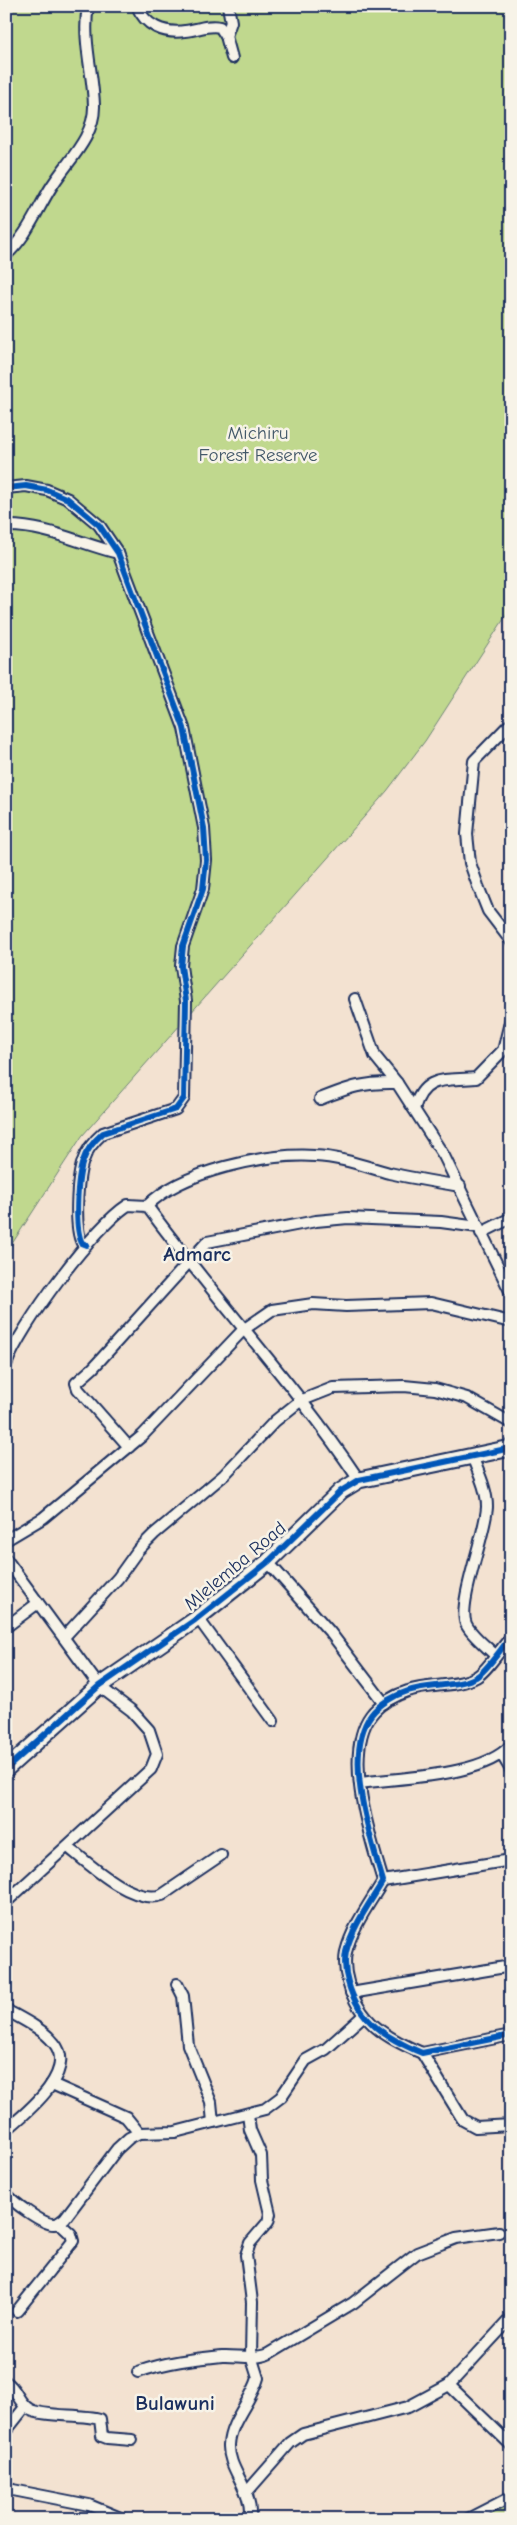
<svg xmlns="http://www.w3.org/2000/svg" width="517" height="2525" viewBox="0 0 517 2525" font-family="'Comic Neue',sans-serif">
<rect width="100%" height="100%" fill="#f3e2d1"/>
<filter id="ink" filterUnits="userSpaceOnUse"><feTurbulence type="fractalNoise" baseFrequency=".02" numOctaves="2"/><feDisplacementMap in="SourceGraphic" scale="10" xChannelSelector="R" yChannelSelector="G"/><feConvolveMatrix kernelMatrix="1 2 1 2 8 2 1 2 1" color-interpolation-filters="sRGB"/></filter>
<g filter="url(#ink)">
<g fill="#c0d88e" stroke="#6e8476">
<polygon points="6,6 511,6 511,608 425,741 387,791 82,1136 6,1253"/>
<polygon points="511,2503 511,2519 479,2519"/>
</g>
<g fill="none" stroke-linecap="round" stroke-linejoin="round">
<g stroke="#1b2f5e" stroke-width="14">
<g id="street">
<path d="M137,6C145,26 164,34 185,31C197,30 208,24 220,27L226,36L232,58"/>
<polyline points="226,36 231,22 228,6"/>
<path d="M6,255C27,236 36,212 50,189C66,162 95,138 94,105C93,72 82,40 88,6"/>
<path d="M6,488L26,486L47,490L68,499L99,525L118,553L184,728L204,828L206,860L203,889L183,946L181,966L186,1001L184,1098L176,1109L103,1133C95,1140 86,1151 83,1161C77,1178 74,1228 82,1243L87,1245"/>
<path d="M6,526C45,525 81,544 118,553"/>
<polyline points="508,726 474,761 467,834 470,863 478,886 488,911 511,941"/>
<polyline points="355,999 375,1056 397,1083 444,1156 511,1293"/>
<polyline points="504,1047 511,1018"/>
<path d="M320,1099C350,1087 364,1082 397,1083"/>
<path d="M414,1109C424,1074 446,1081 476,1078L511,1042"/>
<path d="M147,1206C181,1171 267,1153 315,1156C340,1157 364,1166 389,1173C412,1178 436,1182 460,1186"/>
<polyline points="481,1233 511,1218"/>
<path d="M6,1365C20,1326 94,1227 128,1205L147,1206C215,1299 295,1384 359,1480"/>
<polyline points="129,1447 78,1389 76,1383 93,1368 207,1242 316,1221 348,1218 441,1222 478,1227"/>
<path d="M472,1456C478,1472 487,1489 487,1507C486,1533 457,1604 466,1624C471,1635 486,1646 495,1655"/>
<polyline points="6,1540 43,1518 142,1436 243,1330 272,1310 313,1304 346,1306 431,1303 511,1322"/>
<polyline points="6,1559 99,1686 132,1711 149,1730 157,1754 151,1769 6,1902"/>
<polyline points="268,1562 330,1632 384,1703"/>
<polyline points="198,1618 273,1721"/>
<polyline points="6,1627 38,1603"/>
<polyline points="64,1637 118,1578 138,1550 154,1534 224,1475 275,1421 300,1401 333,1388 404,1386 435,1389 467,1398 511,1423"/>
<path d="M511,1637C501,1648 487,1671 476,1677C459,1687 428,1684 408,1691C395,1695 379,1704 371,1715C342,1754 371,1840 383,1881C370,1903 352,1927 346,1952C344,1963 345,1972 348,1982C359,2022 386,2038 422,2053L511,2035"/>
<polyline points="502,1755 511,1770"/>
<path d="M360,1783C402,1777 483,1777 511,1745"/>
<path d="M68,1847C90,1865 133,1905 162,1895L221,1855"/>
<polyline points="383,1881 511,1860"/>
<polyline points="177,1984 183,1996 188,2045 211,2102 213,2122"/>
<polyline points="351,1993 511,1966"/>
<path d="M6,2010C22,2019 43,2029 54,2043C78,2072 26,2113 6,2130"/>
<polyline points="422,2053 463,2120 476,2127 511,2125"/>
<polyline points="52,2084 126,2117 139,2133"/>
<path d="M248,2114L250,2130L261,2155L262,2180L270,2214L268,2222L250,2243L246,2255L252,2302L251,2356L258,2378C252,2400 230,2421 229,2445C228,2471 253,2488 250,2519"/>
<path d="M6,2193C12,2202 44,2225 54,2224C59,2224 61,2221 65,2218L117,2149L129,2138L139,2133L175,2132L265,2109L281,2097L306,2060L326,2049L363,2016"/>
<polyline points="17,2311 73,2241 71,2234 59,2223"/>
<path d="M138,2372C166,2362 193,2359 222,2356C237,2355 255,2360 268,2354L353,2303L417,2253L456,2238L499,2232"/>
<path d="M6,2382C17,2389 18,2403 29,2409C41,2417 81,2414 100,2419L102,2436L107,2438L132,2440"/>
<polyline points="449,2385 511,2445"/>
<polyline points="6,2431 25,2407"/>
<polyline points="6,2487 13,2490 89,2505 123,2519"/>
<polyline points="247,2492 290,2443 303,2434 408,2407 449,2385 511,2318"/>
<polyline points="468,2519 511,2497"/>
</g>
</g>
<g stroke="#1b2f5e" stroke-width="19">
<polyline id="secondary" points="6,1769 99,1686 195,1620 268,1562 341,1491 359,1480 511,1448"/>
</g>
<use href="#street" stroke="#f7f3e8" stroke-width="10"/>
<use href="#secondary" stroke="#f7f3e8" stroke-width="15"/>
<g stroke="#f7f3e8" stroke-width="9">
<g id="cycleway">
<path d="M6,488L26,486L47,490L68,499L99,525L118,553L184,728L204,828L206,860L203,889L183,946L181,966L186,1001L184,1098L176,1109L103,1133C95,1140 86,1151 83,1161C77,1178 74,1228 82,1243L87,1245"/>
<path d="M511,1637C501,1648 487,1671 476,1677C459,1687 428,1684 408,1691C395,1695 379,1704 371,1715C342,1754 371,1840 383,1881C370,1903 352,1927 346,1952C344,1963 345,1972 348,1982C359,2022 386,2038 422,2053L511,2035"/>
<polyline points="6,1769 99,1686 195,1620 268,1562 341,1491 359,1480 511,1448"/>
</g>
</g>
<use href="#cycleway" stroke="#0057b8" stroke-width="6"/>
</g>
</g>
<g text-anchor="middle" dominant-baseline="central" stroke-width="5" stroke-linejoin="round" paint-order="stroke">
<g font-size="19" fill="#44596a" stroke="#f7f3e8">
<text x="258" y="433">Michiru<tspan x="258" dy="22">Forest Reserve</tspan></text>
</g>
<g font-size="19" fill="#1b2f5e" stroke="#f7f3e8">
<text transform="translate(235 1566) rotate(-40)">Mlelemba Road</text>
</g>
<g font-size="21" font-weight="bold" fill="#1b2f5e" stroke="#f7f3e8">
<text x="197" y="1254">Admarc</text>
<text x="175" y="2403">Bulawuni</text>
</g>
</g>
<rect width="517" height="2525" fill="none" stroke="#f7f3e8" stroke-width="25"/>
<rect x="12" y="12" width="492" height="2500" fill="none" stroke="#1b2f5e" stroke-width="2" filter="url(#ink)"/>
</svg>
